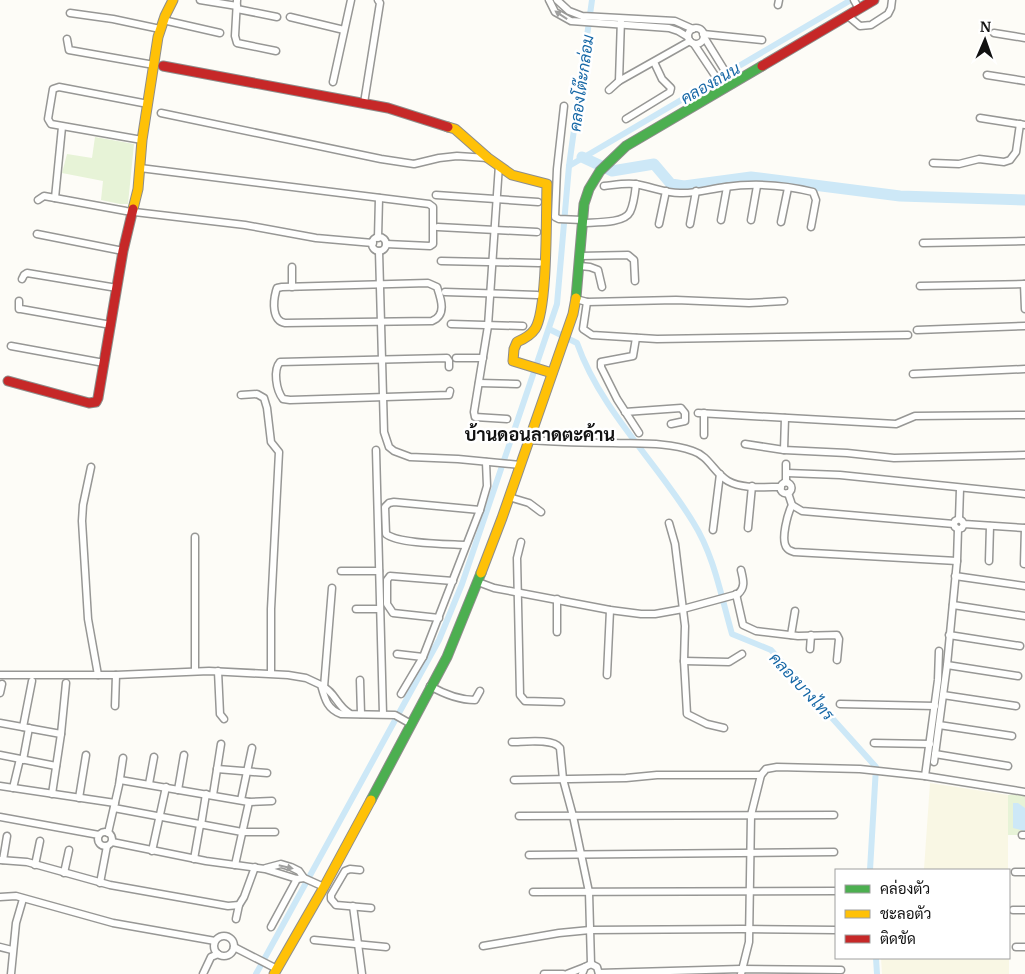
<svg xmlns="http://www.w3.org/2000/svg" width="1025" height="974" viewBox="0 0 1025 974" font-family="Merriweather,Sarabun,serif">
<rect width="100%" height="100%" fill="#fdfcf7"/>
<g fill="#f9f7e4">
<polygon points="930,783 1008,795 1008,870 876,870 924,869"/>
<polygon points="881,958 1009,958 1009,974 882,974"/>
</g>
<g fill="#e7f3d7">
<polygon points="95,137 134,144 128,204 120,204 101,200 103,181 62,173 67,154 92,158"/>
<polygon points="1025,793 1025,835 1008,835 1008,795"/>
</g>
<polygon fill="#cde8f7" points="1013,803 1018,803 1025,808 1025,831 1013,828"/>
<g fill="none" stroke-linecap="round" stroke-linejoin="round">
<g stroke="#cde8f7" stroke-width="6">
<polyline points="569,166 851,0"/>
<path d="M549,329L577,343C601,411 656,461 693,522C714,555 721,596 732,634L771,650L876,767L870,870"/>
<polyline points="876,958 877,974"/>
<polyline points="256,974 439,640 462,584 557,304 569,166 592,0"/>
</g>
<polyline stroke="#cde8f7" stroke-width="11" points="582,157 612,171 654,164 671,184 684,186 751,177 900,196 1025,200"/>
<g stroke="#979795" stroke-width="9">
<g id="street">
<polyline points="200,0 237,6"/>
<polyline points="237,0 235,36 237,43 276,51"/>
<polyline points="549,0 555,12 571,21 669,28 678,31 688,37"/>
<polyline points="557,0 569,11 582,16 675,21 693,29"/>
<polyline points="854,0 859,9"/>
<polyline points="778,5 779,0"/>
<polyline points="237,9 277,17"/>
<polyline points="70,13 113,19 160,29"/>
<polyline points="848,16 860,26 871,25 888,14 891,8 892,0"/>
<polyline points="290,17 344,30"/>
<polyline points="621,19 619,81 690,41"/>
<polyline points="163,20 220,33"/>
<circle cx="696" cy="36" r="8"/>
<polyline points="994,33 1025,38"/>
<polyline points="703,34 762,40"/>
<polyline points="704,37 733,84"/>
<polyline points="67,39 69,50 154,65"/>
<polyline points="694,44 724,89"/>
<polyline points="987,75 1025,81"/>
<polyline points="333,82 351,0"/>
<polyline points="609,90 619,81"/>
<polyline points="364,103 380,3 378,0"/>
<polyline points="564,106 557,169 555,217 559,219 582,220"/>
<polyline points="161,113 381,159 414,164 439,158 457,156 488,158"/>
<polyline points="980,118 1025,125"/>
<polyline points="626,119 670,92 671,88 662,79 654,62"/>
<polyline points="142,140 51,124 48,119 53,89 59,87 148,104"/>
<polyline points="933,163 959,164 979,159 1004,162 1010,160 1016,152 1020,124"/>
<polyline points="499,165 488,326 474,412 475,417 507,419"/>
<polyline points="140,168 429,204 433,207 433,244 430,246 386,244"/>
<path d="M604,186C614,185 624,183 634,184C650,186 664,193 680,193C694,194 710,189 725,187C754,183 785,185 813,192L816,200L811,227"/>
<polyline points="436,195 538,202"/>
<polyline points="55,198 62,127"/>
<polyline points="38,200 44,196 126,211 245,225 316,238 373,243"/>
<polyline points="721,220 727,187"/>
<polyline points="751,220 757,186"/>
<polyline points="781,222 788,188"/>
<path d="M582,223C594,222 624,224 630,212C634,204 635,193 636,184"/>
<polyline points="659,224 666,191"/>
<polyline points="690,224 696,191"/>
<polyline points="438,227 537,232"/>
<polyline points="37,234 123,251"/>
<circle cx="379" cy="244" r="7"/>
<polyline points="378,238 379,198"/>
<polyline points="923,243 1025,241"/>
<polyline points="379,251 384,432 389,447 394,451 410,457 458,459 520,465"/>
<polyline points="580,256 628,255 634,260 635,281"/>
<polyline points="441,261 539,263"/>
<polyline points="580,266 590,267 598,270 602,287"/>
<polyline points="292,267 292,287"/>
<polyline points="22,279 24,275 27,273 117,288"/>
<path d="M428,283L437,287C441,299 447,315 432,321L285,323C272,321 273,302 276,291L277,288L282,287Z"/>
<polyline points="1024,284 1025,309"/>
<polyline points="920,286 1025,284"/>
<polyline points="445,292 537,295"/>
<polyline points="576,299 587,302 676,300 749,303 784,301"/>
<polyline points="19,301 19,309 21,309 111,325"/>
<polyline points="587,302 583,329 592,335 657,339 908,335"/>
<polyline points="451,324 523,326"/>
<polyline points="917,330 1025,326"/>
<polyline points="636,338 633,356 601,362 601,367 617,399 639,433"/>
<polyline points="11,346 104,363"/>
<polyline points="456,358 483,358"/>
<path d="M449,367V361L447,358L280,362C273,370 276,390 283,399L290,400L449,395L450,391"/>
<polyline points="913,374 1025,369"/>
<polyline points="479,383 517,384"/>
<polyline points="241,395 257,394 264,398 267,408 271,442 279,452 271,609 271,673"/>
<polyline points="625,412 681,408 685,413 685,421 671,424"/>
<polyline points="698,413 896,424 915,416 1025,415"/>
<polyline points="704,435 704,413"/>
<path d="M528,440C557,442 585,443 613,443C640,444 667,442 693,451C709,456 714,473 728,481C742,489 764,487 781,487"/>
<polyline points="745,444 784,450 847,453 894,458 1025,455"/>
<polyline points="376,450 383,714"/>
<polyline points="784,450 785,418"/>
<polyline points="786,464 786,482"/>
<polyline points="91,467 83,505 82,521 88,619 98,675"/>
<polyline points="787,473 840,475 1025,494"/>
<circle cx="786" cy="488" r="5.5"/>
<polyline points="788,493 792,505 802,511 954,524"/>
<polyline points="509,497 529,503 541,512"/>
<path d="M792,505C788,513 780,540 787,548C788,550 791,551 794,552L957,561"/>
<polyline points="959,519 960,489"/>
<polyline points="669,523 675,544 685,626 684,661 687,714 707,724 724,728"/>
<polyline points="964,524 962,528 958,529 955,527 954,524 955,521 959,519 962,521 964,524 1025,528"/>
<polyline points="748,528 752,486"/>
<polyline points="713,530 720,474"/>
<polyline points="195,537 195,671"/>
<polyline points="521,542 517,558 520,695 525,701 561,702"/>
<path d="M465,545C447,544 399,544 386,534L385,507L389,503L394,502L480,510"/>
<polyline points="989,561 990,526"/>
<polyline points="1024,564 1025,528"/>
<polyline points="341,571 379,571"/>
<polyline points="955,576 1025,586"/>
<path d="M478,582L494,588L610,610L641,614H655L683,609L738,594C746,587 743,579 741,570"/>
<polyline points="736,594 743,625 756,631 798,636 837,635 839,639 837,660"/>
<polyline points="557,599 557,632"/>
<polyline points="953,605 1025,616"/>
<polyline points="356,609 380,609"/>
<polyline points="439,618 393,613 387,604 387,580 390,576 453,581"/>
<polyline points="791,635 795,611"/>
<polyline points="949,635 1020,646"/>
<polyline points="810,649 811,635"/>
<polyline points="397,654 423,657"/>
<polyline points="684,661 729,662 742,654"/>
<polyline points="947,665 1018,676"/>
<polyline points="218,671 220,714 224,719"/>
<path d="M0,675H116L209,671L288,675L306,678L321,685C325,699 327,709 341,714L395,715L411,724"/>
<polyline points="607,675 610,610"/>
<polyline points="360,680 361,714"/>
<path d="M322,686C334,691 337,706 349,713"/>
<path d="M430,686C444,694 459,700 475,700L480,691"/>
<polyline points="324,687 332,588"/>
<polyline points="0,693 2,684"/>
<polyline points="401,694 423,657 480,510 487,486 486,462"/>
<polyline points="943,695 1016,706"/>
<polyline points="840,704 935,706"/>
<polyline points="115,706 116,675"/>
<polyline points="0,723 61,734"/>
<polyline points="939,725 1012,736"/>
<polyline points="23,727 32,681"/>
<path d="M512,742C524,742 553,738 560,748L563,779L573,816L589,892L591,964"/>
<polyline points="874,743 930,744"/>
<polyline points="935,754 1008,766"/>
<polyline points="0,755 56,766"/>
<polyline points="23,760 29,728"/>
<polyline points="934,762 947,665 957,561 958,529"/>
<polyline points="217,769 267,773"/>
<polyline points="925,776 938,680 939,651"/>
<polyline points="120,780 249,802 272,801"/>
<polyline points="514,780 626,778 657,775 761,775"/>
<polyline points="149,784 154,757"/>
<polyline points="0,786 115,803"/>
<polyline points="13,788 20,759"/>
<polyline points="178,790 184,755"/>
<polyline points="52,794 61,734 66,683"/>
<polyline points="213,795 221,744"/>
<polyline points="79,798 86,755"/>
<polyline points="241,800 252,748"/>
<polyline points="114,808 242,832 275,832"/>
<polyline points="519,816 834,815"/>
<polyline points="0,817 99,835"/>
<polyline points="201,825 206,794"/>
<circle cx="105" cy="839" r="7"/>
<polyline points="108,833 119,785 123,758"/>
<polyline points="1022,835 1025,835"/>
<polyline points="112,842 206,861 265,869 297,879 304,878"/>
<polyline points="152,851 166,787"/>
<polyline points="529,855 834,852"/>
<polyline points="194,859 200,825"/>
<polyline points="0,860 27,862 110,885 228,906 239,905 244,897 255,867"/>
<polyline points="3,860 7,836"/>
<polyline points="35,865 40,841"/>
<polyline points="235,865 249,802"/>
<polyline points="266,868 281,864 291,867 299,871 304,878 324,887"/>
<polyline points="360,870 350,869 345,871 331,895 331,899 336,905 371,908"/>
<polyline points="1015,872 1025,872"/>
<polyline points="64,873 69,850"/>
<polyline points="100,883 107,846"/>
<polyline points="533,892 836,891"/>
<polyline points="0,897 16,896 113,923 215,941"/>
<polyline points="353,906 362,974"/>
<polyline points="1013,910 1025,910"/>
<polyline points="236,919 239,905"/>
<polyline points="271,927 297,879"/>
<circle cx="224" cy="946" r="10"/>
<polyline points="314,940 386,947"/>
<polyline points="483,946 559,933 590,930 741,929 836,930"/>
<polyline points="0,947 12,950"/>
<polyline points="234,947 277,969"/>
<polyline points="1016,947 1025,947"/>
<polyline points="599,973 741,969 841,970"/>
<polyline points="11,974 16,923 23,899"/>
<polyline points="203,974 211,957 218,954"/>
<polyline points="544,974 563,974"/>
<polyline points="567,974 585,967"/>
<polyline points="582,974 585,967 591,964 597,967 599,974"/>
<polyline points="741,974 749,942 751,815 761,775 766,769 777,767 860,769 925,776 1025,792"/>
</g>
</g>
<g stroke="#8e8d8b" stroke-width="11">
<g id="fast">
<polyline points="576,298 584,204 589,189 600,171 626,146 762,66"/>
<polyline points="371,800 447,657 481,573"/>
</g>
</g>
<g stroke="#8e8d8b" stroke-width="11">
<g id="slow">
<path d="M448,127L455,129L488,158L512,175L547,184C546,212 548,309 535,329C531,335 524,339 517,342L514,349L513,361L552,373"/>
<polyline points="133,209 138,189 142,140 158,37 165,16 173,0"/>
<polyline points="481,573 502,518 573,314 576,298"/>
<polyline points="274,974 324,887 371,800"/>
</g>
</g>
<g stroke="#8e8d8b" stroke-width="11">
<g id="jam">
<polyline points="163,66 388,108 448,127"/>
<polyline points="762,66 874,0"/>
<polyline points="8,381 89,403 96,402 98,398 123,251 133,209"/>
</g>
</g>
<use href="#street" stroke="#fffffe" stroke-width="6"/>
<use href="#fast" stroke="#4caf50" stroke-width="9"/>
<use href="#slow" stroke="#ffc107" stroke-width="9"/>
<use href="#jam" stroke="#c62828" stroke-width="9"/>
</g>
<defs><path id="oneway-solid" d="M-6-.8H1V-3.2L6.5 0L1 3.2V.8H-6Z" transform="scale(1.25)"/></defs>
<g fill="#a0a09f">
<use href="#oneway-solid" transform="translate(561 15) rotate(-146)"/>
<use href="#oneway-solid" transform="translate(286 867) rotate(13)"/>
</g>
<g text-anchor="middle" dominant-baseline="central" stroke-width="5" stroke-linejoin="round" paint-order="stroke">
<g font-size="16" font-style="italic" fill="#1768a6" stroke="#fff">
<text transform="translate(581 83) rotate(-82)">คลองโต๊ะกล่อม</text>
<text transform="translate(710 83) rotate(-30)">คลองถนน</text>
<text transform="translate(802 686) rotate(47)">คลองบางไทร</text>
</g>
<g font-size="18" font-weight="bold" fill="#111" stroke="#fff">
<text x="540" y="434">บ้านดอนลาดตะค้าน</text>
</g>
</g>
<rect x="835" y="869" width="175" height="90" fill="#ffffff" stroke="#a0a0a0"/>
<rect x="845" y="885" width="25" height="8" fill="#4caf50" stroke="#a0a0a0"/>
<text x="880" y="894" font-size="15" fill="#111111">คล่องตัว</text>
<rect x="845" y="910" width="25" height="8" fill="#ffc107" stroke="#a0a0a0"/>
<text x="880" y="919" font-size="15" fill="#111111">ชะลอตัว</text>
<rect x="845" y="935" width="25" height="8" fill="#c62828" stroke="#a0a0a0"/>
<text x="880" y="944" font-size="15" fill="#111111">ติดขัด</text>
<g transform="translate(985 40) rotate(2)" stroke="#ffffff" stroke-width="4" paint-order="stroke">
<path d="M0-4L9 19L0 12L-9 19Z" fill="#111111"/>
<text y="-8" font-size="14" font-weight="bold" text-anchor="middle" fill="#111111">N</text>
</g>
</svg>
